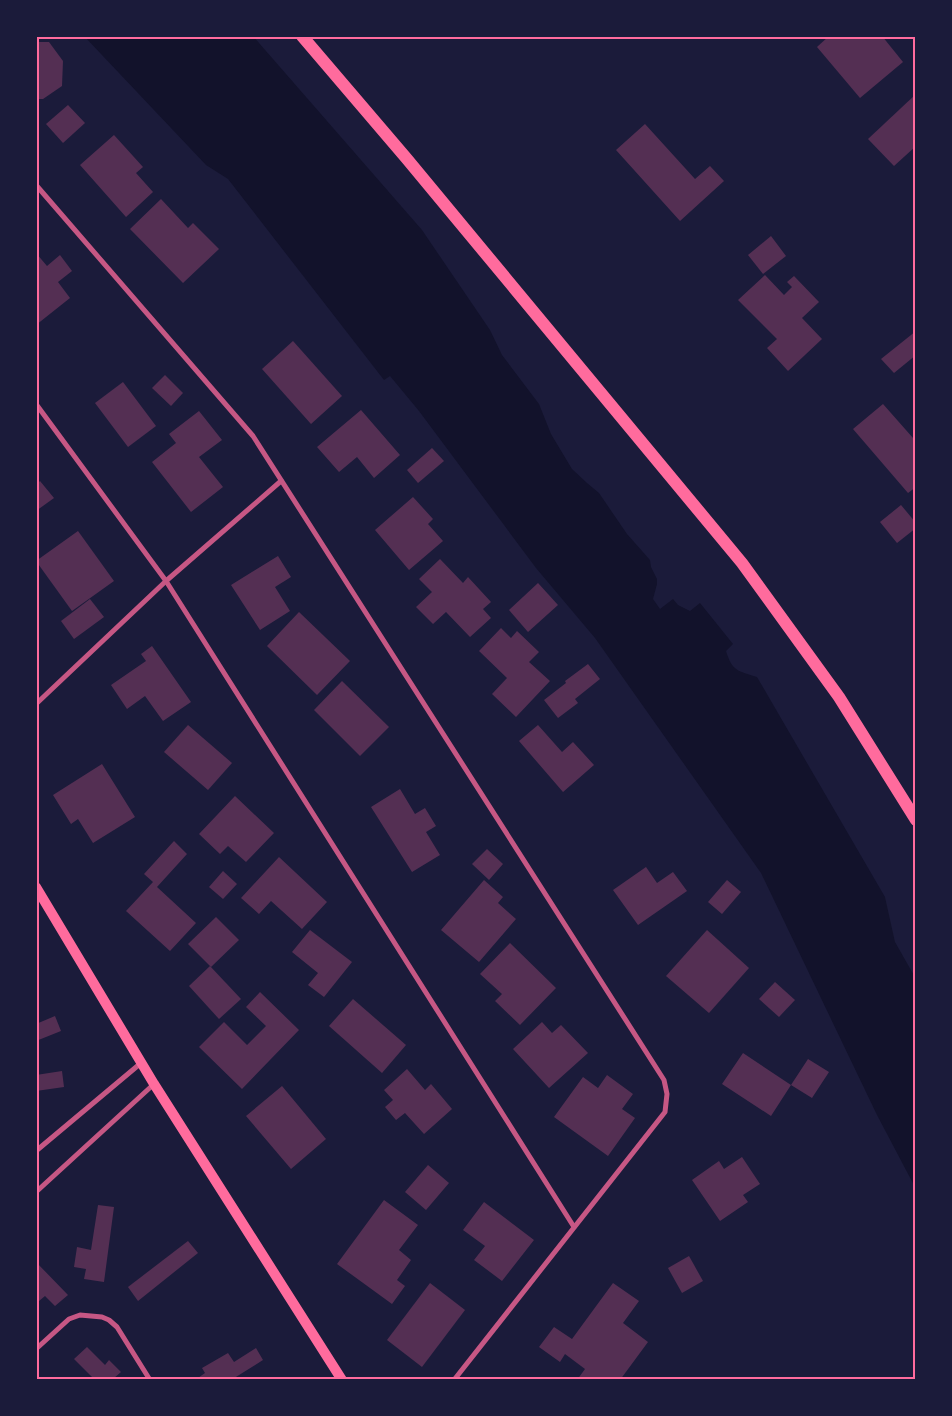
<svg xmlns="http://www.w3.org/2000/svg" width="952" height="1416" viewBox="0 0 952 1416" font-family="Bitter,serif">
<rect width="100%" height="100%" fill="#1b1b3a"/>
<path fill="#12122b" d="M84,36H253L422,230L490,330L502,355L539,404L551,434L572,469L587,483L599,493L627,534L650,560L651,567L657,579V584L653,599L660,609L673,599L678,605L690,611L700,603L733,644L726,651C732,671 738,671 757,677L885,897L895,942L916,979V1189L877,1115L761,873L595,638L536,568L419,411L390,376L384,380L228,179L206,165Z"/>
<g fill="#542f53">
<polygon points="829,36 882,36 903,62 860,98 817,47"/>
<polygon points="36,42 49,42 63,61 62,86 43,99 36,99"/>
<polygon points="916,94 916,146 894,166 868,139"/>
<polygon points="68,105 85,123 63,143 46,124"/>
<polygon points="645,124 695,179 710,166 724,181 680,221 616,150"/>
<polygon points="114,135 143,167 136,173 153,192 126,217 80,165"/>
<polygon points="161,199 188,228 193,223 219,249 183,283 130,229"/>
<polygon points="771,236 786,256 763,274 748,255"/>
<polygon points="36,253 47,266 60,255 72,271 58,282 70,298 36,325"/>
<polygon points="765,275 784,295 792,287 787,282 794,276 819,302 802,318 822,339 788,371 767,348 777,339 738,300"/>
<polygon points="916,331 916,355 894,373 881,359"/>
<polygon points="293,341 342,396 311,424 262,369"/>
<polygon points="165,375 183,393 171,406 152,388"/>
<polygon points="123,382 156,426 128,447 95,403"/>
<polygon points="883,404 913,438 916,436 916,487 908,493 853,429"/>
<polygon points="361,410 400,455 374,478 357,457 339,472 317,447"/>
<polygon points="199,411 222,440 199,457 223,487 191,512 152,462 176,443 169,434"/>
<polygon points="432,448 444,461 418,483 407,470"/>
<polygon points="40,481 54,498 36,511 36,485"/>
<polygon points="413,497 433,519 428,524 443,541 409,570 375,530"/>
<polygon points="901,505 916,523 916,528 897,543 880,522"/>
<polygon points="78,531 114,581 72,611 36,561"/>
<polygon points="278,556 291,577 275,587 290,611 260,630 231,585"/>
<polygon points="440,559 463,583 468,577 491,602 483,609 491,618 470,637 446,612 433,624 416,607 432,592 419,579"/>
<polygon points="538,583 558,605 528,632 509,610"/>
<polygon points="90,599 104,617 74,639 61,621"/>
<polygon points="299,612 350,661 317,695 267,646"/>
<polygon points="501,628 511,638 517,631 539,652 529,662 550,681 516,717 492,694 507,678 479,651"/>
<polygon points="152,646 191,702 163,721 145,696 127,709 111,685 146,661 141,654"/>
<polygon points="588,664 600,679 575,699 578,703 558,718 544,700 566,683 565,681"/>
<polygon points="342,681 389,727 360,756 314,710"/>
<polygon points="188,725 232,763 208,790 164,752"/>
<polygon points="538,725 562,752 573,742 594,765 563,792 519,741"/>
<polygon points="102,764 135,817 93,843 78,819 71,824 53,795"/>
<polygon points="400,789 415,814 425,808 436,826 426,832 440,855 412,872 371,807"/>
<polygon points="235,796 274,833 246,862 228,846 220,854 199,834"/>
<polygon points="174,841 187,854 157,887 196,923 170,951 126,911 153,882 144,874"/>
<polygon points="487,849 503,864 489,880 472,864"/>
<polygon points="279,857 327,902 302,929 271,901 259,914 241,898"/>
<polygon points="646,867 657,883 673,872 687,891 638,925 613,890"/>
<polygon points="223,871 237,884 223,899 209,887"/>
<polygon points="484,880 503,897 498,903 516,919 479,962 441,930"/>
<polygon points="727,880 741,892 722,914 708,902"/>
<polygon points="216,917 239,940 211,967 188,944"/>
<polygon points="310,930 352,962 324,997 308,985 318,973 292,952"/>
<polygon points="707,930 749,968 709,1013 666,976"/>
<polygon points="510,943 556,988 520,1025 495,1001 502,994 480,974"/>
<polygon points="210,966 241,999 219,1019 189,986"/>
<polygon points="775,982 795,1000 779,1017 759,999"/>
<polygon points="260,992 299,1030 242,1089 199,1047 224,1022 247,1045 266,1026 246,1007"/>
<polygon points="353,999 406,1045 382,1073 329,1026"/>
<polygon points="55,1016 61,1031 36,1041 36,1024"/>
<polygon points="542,1022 552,1033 561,1025 588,1053 549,1088 513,1049"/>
<polygon points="743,1053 791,1085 808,1059 829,1072 812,1098 791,1085 771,1116 722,1084"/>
<polygon points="407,1069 425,1090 431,1084 452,1109 424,1134 405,1113 396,1120 385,1107 393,1100 384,1090"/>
<polygon points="62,1071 64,1087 36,1091 36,1075"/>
<polygon points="607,1075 633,1094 622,1109 635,1118 608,1156 554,1117 583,1077 598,1088"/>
<polygon points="282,1086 326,1139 291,1169 246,1116"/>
<polygon points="742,1157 760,1184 743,1195 748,1202 720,1221 692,1180 719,1161 724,1169"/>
<polygon points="428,1165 449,1183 426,1210 405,1192"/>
<polygon points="384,1200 418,1225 399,1250 411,1260 397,1280 405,1286 392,1304 337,1264"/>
<polygon points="484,1202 534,1240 502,1281 474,1260 485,1246 463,1230"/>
<polygon points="98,1205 114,1207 104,1282 84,1279 86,1269 74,1267 77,1247 91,1250"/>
<polygon points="188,1241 198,1253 138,1301 128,1287"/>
<polygon points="689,1256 703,1281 682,1293 668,1268"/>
<polygon points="36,1262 68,1295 55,1306 45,1296 39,1301 36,1299"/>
<polygon points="430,1283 465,1310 422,1367 387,1340"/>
<polygon points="613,1283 639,1301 623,1323 648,1342 620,1380 577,1380 585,1369 565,1354 560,1362 539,1347 554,1327 572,1339"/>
<polygon points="87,1347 105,1365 109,1360 121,1372 114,1378 116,1380 95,1380 74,1359"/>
<polygon points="256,1348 263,1360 231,1380 195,1380 205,1373 202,1368 228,1353 234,1362"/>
</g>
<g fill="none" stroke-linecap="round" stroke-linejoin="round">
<g stroke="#c65784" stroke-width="5">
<polyline points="36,185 253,436 664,1080 667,1094 665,1112 454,1380"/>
<polyline points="36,404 166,581 574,1227"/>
<polyline points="36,704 166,581 281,481"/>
<polyline points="36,1151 141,1063"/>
<polyline points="36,1192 154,1084"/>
<polyline points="36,1349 69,1319 80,1315 102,1317 109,1320 117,1327 150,1380"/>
</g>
<polyline stroke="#ff6b9d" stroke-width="10" points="36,887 154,1084 342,1380"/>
<polyline stroke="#ff6b9d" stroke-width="12" points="302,36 407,159 742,563 839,697 916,820"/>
</g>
<rect width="952" height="1416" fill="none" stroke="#1b1b3a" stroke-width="75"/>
<rect x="38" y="38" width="876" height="1340" fill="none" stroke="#ff6b9d" stroke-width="2"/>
</svg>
